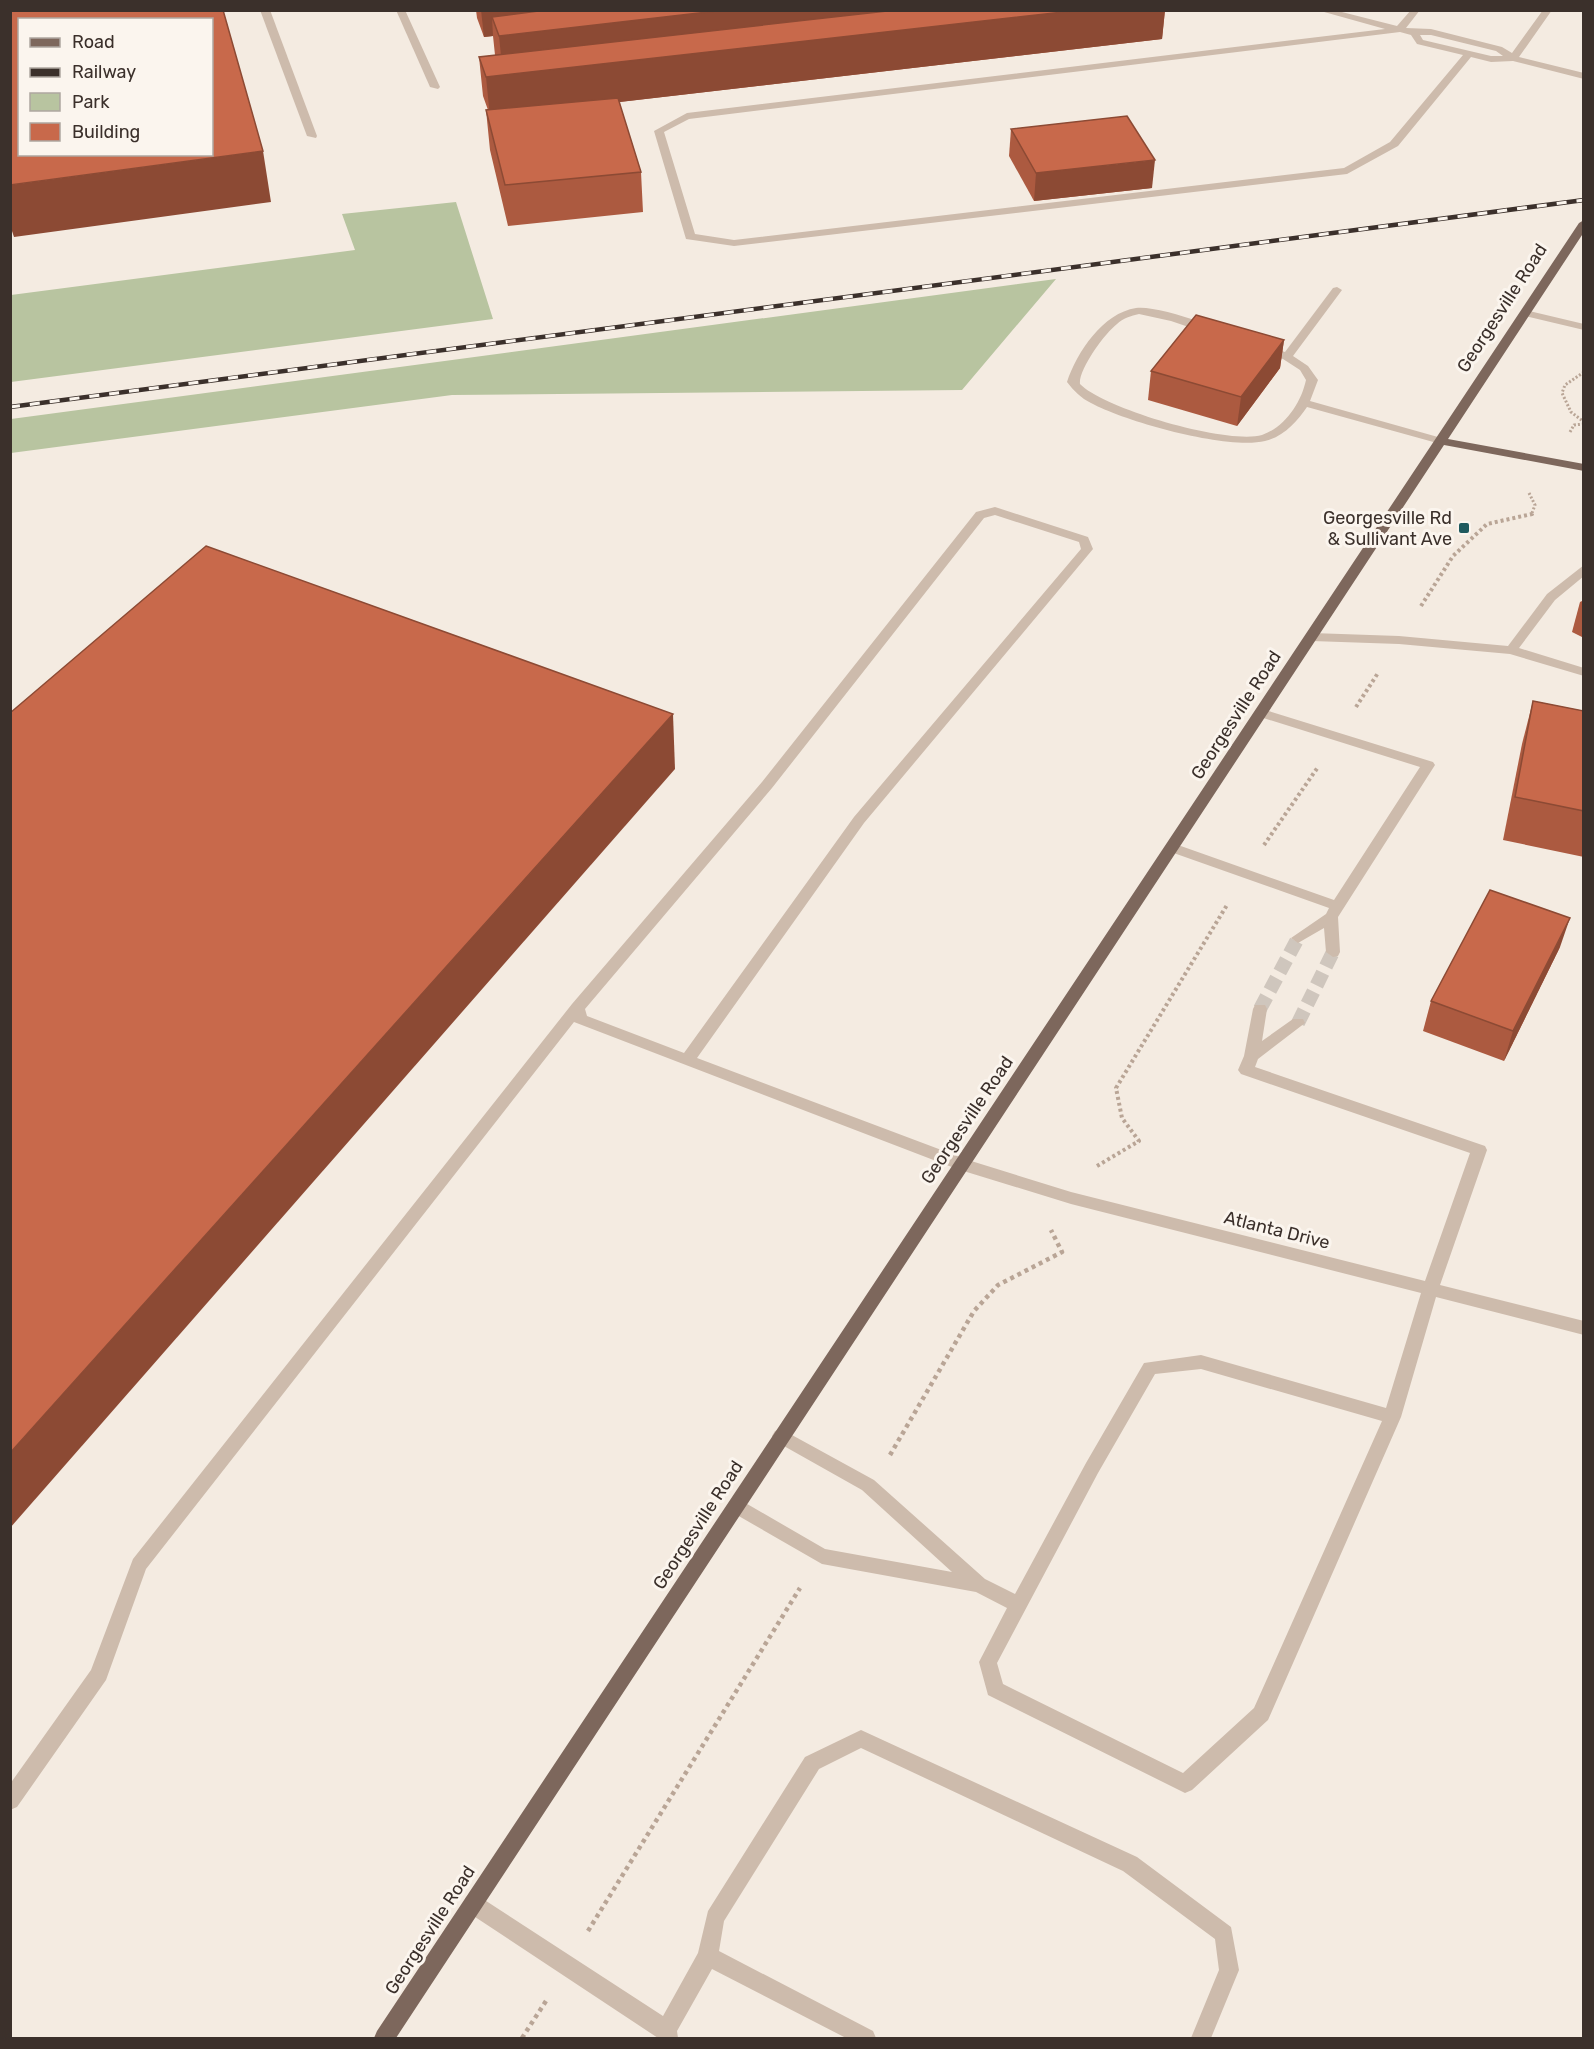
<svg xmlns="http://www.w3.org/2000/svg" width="1594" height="2049" viewBox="0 0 1594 2049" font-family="Rubik,sans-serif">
<rect width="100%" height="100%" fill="#f4ebe1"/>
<g fill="#b8c4a0">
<polygon points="456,202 493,319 11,382 11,295 355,250 342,214"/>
<polygon points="1056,279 962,390 452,395 11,453 11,419"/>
</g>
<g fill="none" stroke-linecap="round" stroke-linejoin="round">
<g stroke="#cfc6bd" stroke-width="14" stroke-dasharray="14 7" stroke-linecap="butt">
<polyline points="1260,1009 1298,938"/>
<polyline points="1298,1023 1333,952"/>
</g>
<g stroke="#b9a596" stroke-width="3" stroke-dasharray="2 2" stroke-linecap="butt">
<polyline points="1584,372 1565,385 1562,393 1571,412 1584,422"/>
<polyline points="1570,432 1574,425 1584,424"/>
<polyline points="1529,493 1535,505 1532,513"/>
</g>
<g stroke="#b9a596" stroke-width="4" stroke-dasharray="3 3" stroke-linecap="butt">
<polyline points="1421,606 1453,556 1487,524 1532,514 1533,512"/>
<polyline points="1356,707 1378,673"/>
<polyline points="1264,845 1318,767"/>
<polyline points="1097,1166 1139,1141 1122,1118 1116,1088 1227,905"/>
</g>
<g stroke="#b9a596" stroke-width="4.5" stroke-dasharray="4 4" stroke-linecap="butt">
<polyline points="890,1455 974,1311 998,1285 1062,1252 1051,1230"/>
<polyline points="588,1931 800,1588"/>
<polyline points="522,2038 546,2001"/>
</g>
<g fill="#cdbbac" fill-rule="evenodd">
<polygon points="260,10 270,10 317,136 316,138 307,136"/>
<polygon points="396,10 405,10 440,87 438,89 430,87"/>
<path d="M1317,10H1334L1397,26L1411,10H1420L1406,28L1431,29L1502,47L1512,53L1543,10H1552L1519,57L1584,73V79L1513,61L1491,62L1471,57L1398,146L1347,174L734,246L686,239L654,131L687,113L1385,29ZM1400,32L1411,35L1417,44L1463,55L1390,142L1344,168L734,240L695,234L664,132L689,119ZM1420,35H1431L1496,51L1503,56H1491L1423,40Z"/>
<path d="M1337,287L1342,290L1293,356L1308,366L1318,380L1310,401L1445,439V443H1437L1307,407C1297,422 1283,437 1265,441C1227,450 1126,422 1091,403C1081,398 1074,391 1067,382C1077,352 1103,313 1136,308C1163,304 1255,342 1285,352L1333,288ZM1139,314L1171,321L1283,359L1300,370L1306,380C1301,403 1285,427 1262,435C1228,445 1104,409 1080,384C1078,370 1105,333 1117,324C1123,318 1131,316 1139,314Z"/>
<polygon points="1525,310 1584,324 1584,330 1521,315 1521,311"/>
<path d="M995,507L1088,537L1093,549L864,823L697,1058L968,1160L1071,1192L1425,1281L1470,1153L1241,1074L1238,1070L1244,1056L1253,1009L1255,1005H1265L1267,1009L1262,1041L1293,1019H1303L1305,1023L1258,1059L1255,1067L1485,1146L1487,1150L1440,1285L1584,1321V1335L1436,1297L1401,1417L1268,1720L1192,1790L1185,1793L988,1695L979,1662L1007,1608L976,1592L822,1564L730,1511L727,1506L730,1501L736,1498L742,1501L825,1549L952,1572L862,1490L775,1441L772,1436L775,1431L781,1429L874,1480L985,1579L1015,1594L1086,1463L1144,1363L1201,1355L1386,1408L1421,1293L1071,1204L957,1169L574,1022L146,1569L106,1680L17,1807L10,1810V1784L91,1670L133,1559L572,1004L762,782L976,512ZM995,515L1079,542L1081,549L854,817L684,1053L587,1016L585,1009L772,788L984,518ZM1201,1369L1382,1421L1254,1708L1183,1773L1003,1684L997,1663L1098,1473L1155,1374Z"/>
<polygon points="1584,565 1584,576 1555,600 1519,648 1584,668 1584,676 1510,654 1399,644 1312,641 1306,637 1312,633 1399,636 1508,646 1547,594"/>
<polygon points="1262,709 1433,762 1435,765 1338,917 1340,952 1338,956 1333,957 1326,952 1324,928 1298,943 1291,938 1326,914 1329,908 1168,851 1166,848 1168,845 1178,845 1334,900 1420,767 1257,716 1255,713 1257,710"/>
<polygon points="861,1730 1137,1857 1231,1927 1239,1970 1211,2038 1191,2038 1219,1970 1215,1939 1123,1871 861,1748 819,1769 724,1921 719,1951 873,2031 876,2038 846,2038 712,1969 677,2031 678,2038 658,2038 466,1911 463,1904 466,1897 473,1894 480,1897 663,2016 698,1953 708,1911 805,1757"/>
</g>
<polygon fill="#7d675c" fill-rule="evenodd" points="1584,220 1584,232 1448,439 1584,464 1584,471 1444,445 396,2038 374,2038 377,2031 1579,223"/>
<g stroke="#3b302b" stroke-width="4.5">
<polyline id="rail" points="10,407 1584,200"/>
</g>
<use href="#rail" stroke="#fbf5ee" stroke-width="3" stroke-dasharray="10" stroke-linecap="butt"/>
</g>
<g fill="#ac5a40">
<polygon points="476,10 1165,10 1162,39 619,102 641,172 643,212 508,226 490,150 486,110 488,110 483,96 479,57 495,55 493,36 484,37 477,18"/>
<polygon points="1011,129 1152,188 1034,201 1009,156"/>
<polygon points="1284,340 1280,368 1237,426 1148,400 1151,371"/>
<polygon points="1584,600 1584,638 1572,632 1580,602"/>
<polygon points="1533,701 1584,711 1584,857 1503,840 1522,744"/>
<polygon points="1560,947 1504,1061 1423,1031 1431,1001"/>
</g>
<g fill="#8c4a34">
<polygon points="481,10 716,10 492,17 493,36 484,37"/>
<polygon points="725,10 1008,10 503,75 499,36"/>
<polygon points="1081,10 1165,10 1162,39 490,117 486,77"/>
<polygon points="263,151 271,202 14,237 10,225 10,185"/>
<polygon points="1155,160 1152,188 1034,201 1036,173"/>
<polygon points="1284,340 1280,368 1237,426 1241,397"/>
<polygon points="673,714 675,769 10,1528 10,1453"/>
<polygon points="1570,918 1560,947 1504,1061 1513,1031"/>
</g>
<g fill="#c8694b" stroke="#8c4a34" stroke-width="1.5" fill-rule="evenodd">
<path d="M10,10H223L263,151L10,185ZM20,20H212V154H20Z"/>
<polygon points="546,10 725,10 499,36 492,17"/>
<polygon points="896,10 1081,10 486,77 479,57"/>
<polygon points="618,98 641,172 505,185 486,110"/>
<polygon points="1127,116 1155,160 1036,173 1011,129"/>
<polygon points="1196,315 1284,340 1241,397 1151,371"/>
<polygon points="206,546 673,714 10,1453 10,713"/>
<polygon points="1533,701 1584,711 1584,811 1515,797"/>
<polygon points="1490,890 1570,918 1513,1031 1431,1001"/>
</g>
<rect fill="#1f5a5e" stroke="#fbf5ee" stroke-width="2" x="1458" y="522" width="12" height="12" rx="3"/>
<g text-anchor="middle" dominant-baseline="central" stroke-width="6" stroke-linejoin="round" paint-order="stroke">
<g font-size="18" fill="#3b302b" stroke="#fbf5ee">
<text transform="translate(1502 308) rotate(-57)">Georgesville Road</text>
<text transform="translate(1236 715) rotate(-57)">Georgesville Road</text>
<text transform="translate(967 1120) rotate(-56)">Georgesville Road</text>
<text transform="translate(1277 1230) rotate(14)">Atlanta Drive</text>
<text transform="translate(698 1525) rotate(-57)">Georgesville Road</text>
<text transform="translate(430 1930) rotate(-57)">Georgesville Road</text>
</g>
<g font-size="18" fill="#3b302b" stroke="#fbf5ee" text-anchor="end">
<text x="1452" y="518">Georgesville Rd<tspan x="1452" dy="21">&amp; Sullivant Ave</tspan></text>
</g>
</g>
<rect width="1594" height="2049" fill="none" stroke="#3b302b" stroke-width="24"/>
<rect x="18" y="18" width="195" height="138" fill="#fbf5ee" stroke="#aea6a0" stroke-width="1.5"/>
<rect x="30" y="38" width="30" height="9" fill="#7d675c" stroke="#aea6a0" stroke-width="1.5"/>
<text x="72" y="48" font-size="18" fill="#3b302b">Road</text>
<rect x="30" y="68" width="30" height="9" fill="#3b302b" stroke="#aea6a0" stroke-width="1.5"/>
<text x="72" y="78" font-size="18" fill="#3b302b">Railway</text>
<rect x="30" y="93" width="30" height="18" fill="#b8c4a0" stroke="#aea6a0" stroke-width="1.5"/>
<text x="72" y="108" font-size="18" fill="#3b302b">Park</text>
<rect x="30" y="123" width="30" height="18" fill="#c8694b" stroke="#aea6a0" stroke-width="1.5"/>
<text x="72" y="138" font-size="18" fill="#3b302b">Building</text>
</svg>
